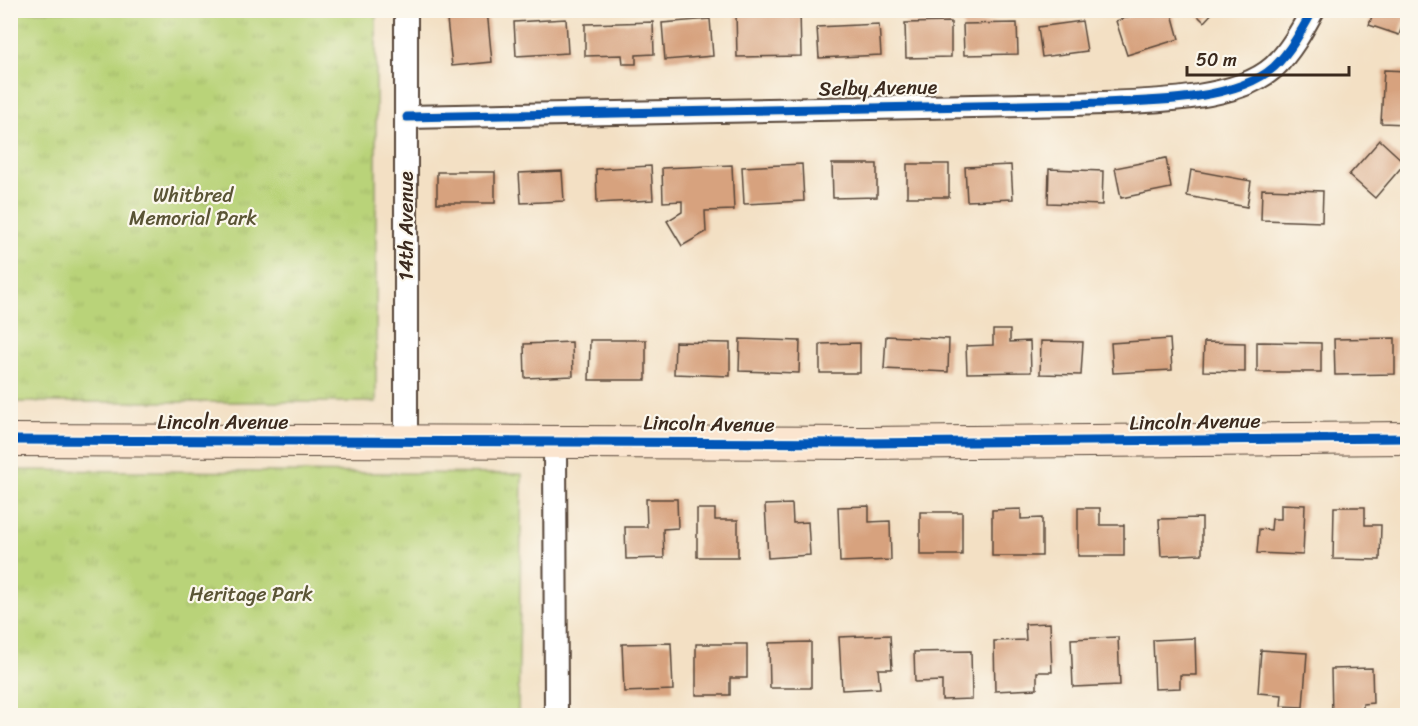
<svg xmlns="http://www.w3.org/2000/svg" width="1418" height="726" viewBox="0 0 1418 726" font-family="Sriracha,sans-serif">
<defs>
<pattern id="park-tufts" width="24" height="20" patternUnits="userSpaceOnUse" patternTransform="scale(1.5)"><rect width="24" height="20" fill="#b9d379"/><path d="M3 7l-1-3M5 7V3M7 7l1-3M15 17l-1-3M17 17v-4M19 17l1-3" fill="none" stroke="#a0b568"/></pattern>
</defs>
<rect width="100%" height="100%" fill="#fbf7ec"/>
<filter id="ink" filterUnits="userSpaceOnUse"><feTurbulence type="fractalNoise" baseFrequency=".0167" numOctaves="2"/><feDisplacementMap in="SourceGraphic" scale="12" xChannelSelector="R" yChannelSelector="G"/><feConvolveMatrix kernelMatrix="1 2 1 2 8 2 1 2 1" color-interpolation-filters="sRGB"/></filter>
<filter id="wash" filterUnits="userSpaceOnUse"><feTurbulence type="fractalNoise" baseFrequency=".008" numOctaves="4" result="noise"/><feDisplacementMap in="SourceGraphic" scale="24" xChannelSelector="R" yChannelSelector="G"/><feGaussianBlur stdDeviation="1.35" result="paint"/><feColorMatrix in="noise" values="0 0 0 0 0 0 0 0 0 0 0 0 0 0 0 0 0 1.4 0 .05"/><feComposite in="paint" operator="in"/></filter>
<g filter="url(#wash)">
<rect width="100%" height="100%" fill="#f3e0c4"/>
<g fill="url(#park-tufts)" stroke="#7a7e4c" stroke-width="1.5">
<polygon points="10,11 376,11 376,402 11,402"/>
<polygon points="11,470 522,474 518,715 11,715"/>
</g>
<g id="blocks">
<g fill="#d7a27e">
<polygon points="446,10 487,10 492,62 452,66"/>
<polygon points="800,10 801,56 737,57 736,12"/>
<polygon points="1150,10 1171,10 1179,39 1127,55 1116,21"/>
<polygon points="1192,10 1215,10 1204,22"/>
<polygon points="1374,10 1408,10 1399,35 1369,25"/>
<polygon points="566,19 568,53 516,56 514,22"/>
<polygon points="710,19 713,56 665,60 662,23"/>
<polygon points="1082,21 1087,51 1042,57 1038,27"/>
<polygon points="653,22 654,54 636,55 636,64 623,64 622,55 585,56 585,24"/>
<polygon points="951,22 951,57 906,58 905,23"/>
<polygon points="1017,23 1018,54 964,55 963,24"/>
<polygon points="879,24 881,55 819,58 817,27"/>
<polygon points="1384,70 1408,71 1408,124 1381,123"/>
<polygon points="1380,140 1405,163 1375,198 1349,175"/>
<polygon points="1166,158 1171,188 1121,198 1115,168"/>
<polygon points="802,164 804,201 744,204 742,167"/>
<polygon points="832,164 877,164 877,197 833,198"/>
<rect x="907" y="164" width="42" height="33"/>
<polygon points="732,165 734,210 705,211 706,232 682,246 667,221 682,212 682,201 663,202 662,168"/>
<polygon points="1011,165 1013,199 967,201 965,167"/>
<polygon points="651,166 653,200 597,203 596,169"/>
<polygon points="1049,169 1103,171 1102,205 1048,203"/>
<polygon points="1191,170 1251,181 1247,207 1187,196"/>
<polygon points="562,171 564,201 521,203 519,173"/>
<rect x="437" y="172" width="58" height="31"/>
<polygon points="1262,189 1323,191 1322,222 1261,220"/>
<polygon points="993,330 1010,330 1010,342 1030,341 1031,372 967,373 966,346 993,345"/>
<polygon points="886,336 949,339 948,372 884,369"/>
<polygon points="1395,338 1395,374 1335,375 1334,339"/>
<polygon points="740,339 800,341 799,373 739,371"/>
<polygon points="1170,339 1172,370 1113,373 1111,343"/>
<polygon points="590,340 646,340 646,380 589,380"/>
<polygon points="1041,341 1083,342 1081,375 1040,374"/>
<polygon points="572,342 573,376 525,378 524,344"/>
<polygon points="675,342 730,343 730,376 674,374"/>
<polygon points="1204,342 1245,343 1245,372 1203,371"/>
<polygon points="1257,342 1321,343 1321,372 1257,372"/>
<polygon points="860,343 860,373 820,373 820,344"/>
<polygon points="646,499 677,499 678,528 663,529 664,558 626,559 625,527 647,527"/>
<polygon points="792,504 793,523 808,522 810,555 768,558 765,505"/>
<polygon points="1281,504 1305,505 1303,555 1257,553 1259,529 1271,530 1272,519 1281,519"/>
<polygon points="869,506 869,522 890,521 891,560 840,562 838,507"/>
<polygon points="1334,507 1365,507 1365,525 1381,525 1380,560 1333,559"/>
<polygon points="1078,508 1100,508 1100,525 1124,525 1124,556 1078,556"/>
<polygon points="697,509 715,509 715,520 738,520 738,557 697,557"/>
<polygon points="1021,509 1021,519 1042,518 1042,556 992,556 992,510"/>
<rect x="920" y="512" width="42" height="43"/>
<polygon points="1202,518 1202,554 1161,556 1159,519"/>
<polygon points="1050,623 1052,672 1037,672 1037,689 995,691 994,641 1026,640 1025,624"/>
<polygon points="890,635 892,669 878,669 880,688 842,690 839,637"/>
<polygon points="1118,637 1120,685 1073,687 1071,639"/>
<polygon points="1195,638 1196,675 1180,675 1180,688 1155,689 1153,640"/>
<polygon points="811,642 811,688 770,688 769,643"/>
<polygon points="671,643 673,690 624,692 622,644"/>
<polygon points="696,644 747,644 747,678 730,678 730,695 696,695"/>
<polygon points="1261,650 1307,653 1303,707 1281,706 1282,695 1258,693"/>
<polygon points="971,651 972,699 942,700 942,681 915,682 914,652"/>
<polygon points="1372,668 1373,703 1363,704 1363,716 1332,716 1331,669"/>
</g>
</g>
</g>
<g filter="url(#ink)">
<use href="#blocks" fill-opacity="0" stroke="#574537" stroke-width="1.5"/>
<g fill="none" stroke-linecap="round" stroke-linejoin="round">
<g stroke="#574537" stroke-width="26">
<g id="street">
<path d="M407,117L1074,104C1128,101 1232,105 1274,67C1290,52 1302,30 1313,10"/>
<polyline points="555,440 556,716"/>
<polyline points="406,441 406,10"/>
</g>
</g>
<g stroke="#574537" stroke-width="34">
<polyline id="secondary" points="10,440 864,443 1408,438"/>
</g>
<use href="#street" stroke="#fff" stroke-width="22"/>
<use href="#secondary" stroke="#fbe5cf" stroke-width="32"/>
<g stroke="#fbf7ec" stroke-width="13">
<g id="cycleway">
<path d="M407,117L1074,104C1128,101 1232,105 1274,67C1290,52 1302,30 1313,10"/>
<polyline points="10,440 864,443 1408,438"/>
</g>
</g>
<use href="#cycleway" stroke="#0057b8" stroke-width="9"/>
</g>
</g>
<g text-anchor="middle" dominant-baseline="central" stroke-width="4.5" stroke-linejoin="round" paint-order="stroke">
<g font-size="20" fill="#3b2a1e" stroke="#fbf7ec">
<text transform="translate(878 88) rotate(-1)">Selby Avenue</text>
<text transform="translate(406 226) rotate(-90)">14th Avenue</text>
<text x="223" y="422">Lincoln Avenue</text>
<text transform="translate(1195 422) rotate(-1)">Lincoln Avenue</text>
<text transform="translate(709 424) rotate(1)">Lincoln Avenue</text>
</g>
<g font-size="20" fill="#5a5435" stroke="#fbf7ec">
<text x="193" y="195">Whitbred<tspan x="193" dy="23">Memorial Park</tspan></text>
<text x="251" y="594">Heritage Park</text>
</g>
</g>
<rect width="1418" height="726" fill="none" stroke="#fbf7ec" stroke-width="36"/>
<path d="M1187 66v9h162v-9" fill="none" stroke="#3b2a1e" stroke-width="3"/>
<text x="1196" y="66" font-size="18" fill="#3b2a1e" stroke="#fbf7ec" stroke-width="4.5" paint-order="stroke">50 m</text>
</svg>
